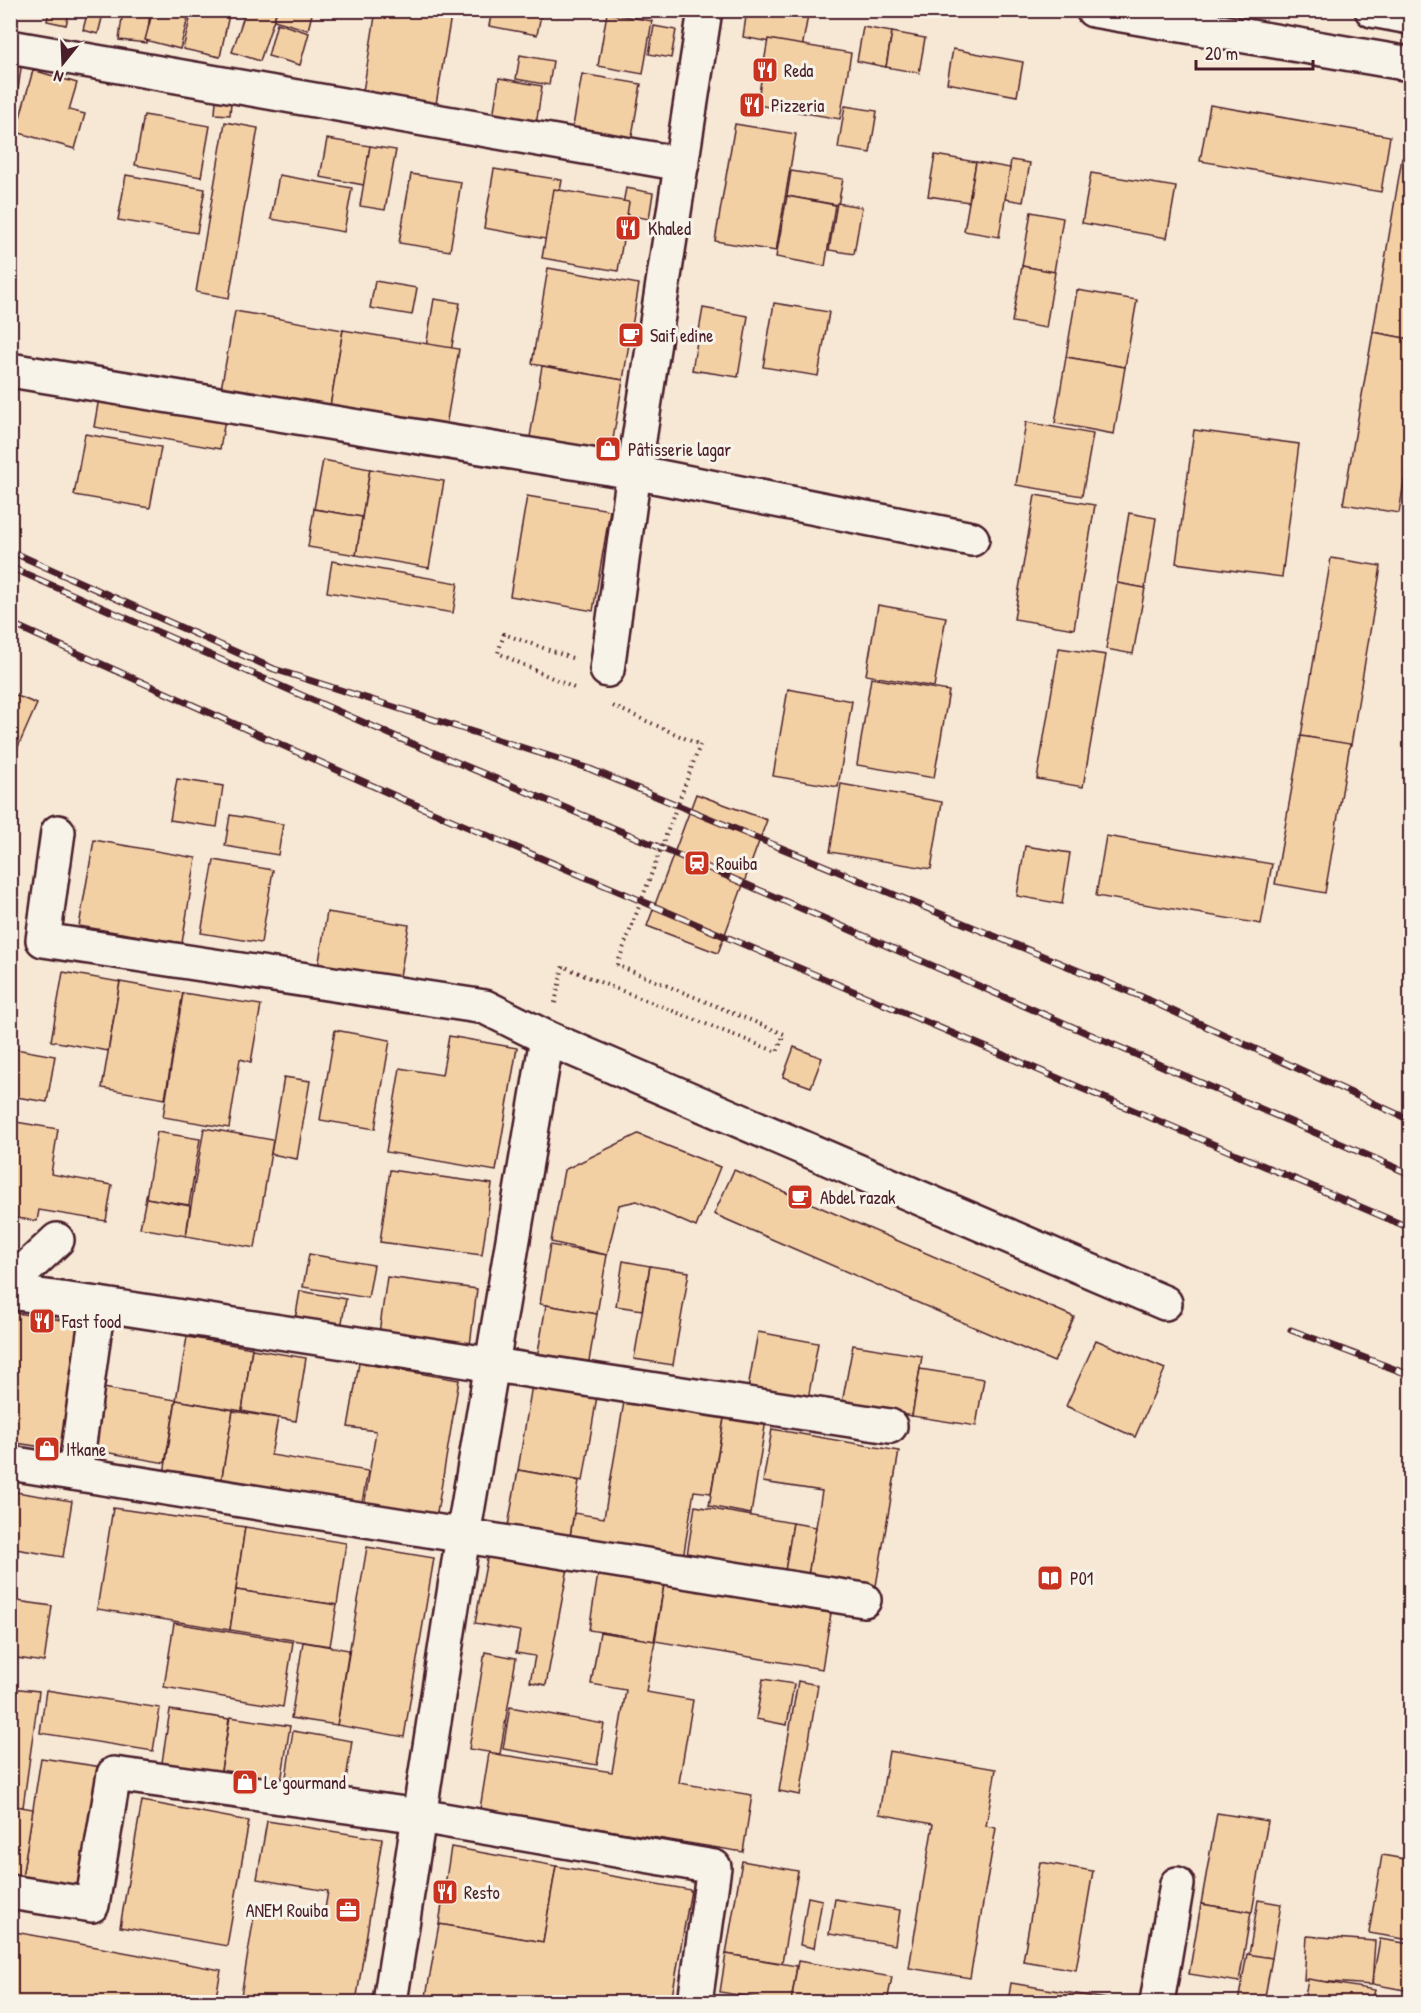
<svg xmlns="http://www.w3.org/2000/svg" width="1421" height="2013" viewBox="0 0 1421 2013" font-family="'Patrick Hand',sans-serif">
<rect width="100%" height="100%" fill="#f6e8d4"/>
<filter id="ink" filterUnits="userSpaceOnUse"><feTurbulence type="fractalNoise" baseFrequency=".0167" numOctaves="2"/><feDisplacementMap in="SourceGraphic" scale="12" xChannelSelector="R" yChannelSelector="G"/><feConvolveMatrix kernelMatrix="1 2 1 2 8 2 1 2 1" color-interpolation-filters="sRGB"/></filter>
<g filter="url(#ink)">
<g fill="#f3d0a4" stroke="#4a1f2b" stroke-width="1.5">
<polygon points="49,10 70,10 66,25 47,21"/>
<polygon points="88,10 104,10 98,34 83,30"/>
<polygon points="123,10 150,10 147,43 119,40"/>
<polygon points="153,10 190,10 180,49 145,40"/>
<polygon points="192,10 230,10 220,57 183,49"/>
<polygon points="246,10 277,10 260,61 232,52"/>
<polygon points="277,10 313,10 308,30 274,20"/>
<polygon points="376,10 452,10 435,110 362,98"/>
<polygon points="492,10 542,10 537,35 489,26"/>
<polygon points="747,10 809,10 802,48 743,37"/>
<polygon points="607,13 652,21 643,74 598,66"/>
<polygon points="277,23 309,33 300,65 268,56"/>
<polygon points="654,26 676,30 671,58 649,54"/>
<polygon points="863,27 892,32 886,67 857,61"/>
<polygon points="892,32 925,38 919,73 886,67"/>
<polygon points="768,39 851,53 840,119 757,105"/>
<polygon points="953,49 1023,62 1017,96 947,83"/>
<polygon points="520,55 553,61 549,85 516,79"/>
<polygon points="10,59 22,61 13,124 10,123"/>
<polygon points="33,70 77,83 69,110 85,114 75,149 16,132"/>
<polygon points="582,74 641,84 631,142 572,132"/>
<polygon points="499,78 542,86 536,125 493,118"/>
<polygon points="217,87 232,89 230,115 215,114"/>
<polygon points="1210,105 1390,136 1381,192 1200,161"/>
<polygon points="845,106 877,111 870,153 838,148"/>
<polygon points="144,115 210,126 201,177 135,165"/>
<polygon points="225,122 258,128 229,298 196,292"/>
<polygon points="735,124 796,134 776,251 715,241"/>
<polygon points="327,139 370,146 364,185 320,177"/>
<polygon points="370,146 396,150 385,210 360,206"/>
<polygon points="935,155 976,162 969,202 928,196"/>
<polygon points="1402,158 1410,159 1410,339 1373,332"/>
<polygon points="1011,160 1030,163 1023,202 1005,199"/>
<polygon points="976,162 1010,168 999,237 964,231"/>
<polygon points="494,169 562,180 551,240 484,228"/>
<polygon points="791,171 843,179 838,205 787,196"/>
<polygon points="1091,173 1176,187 1167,238 1082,223"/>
<polygon points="411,174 461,182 450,251 399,243"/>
<polygon points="126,175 205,189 197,233 118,220"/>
<polygon points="279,175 352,188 344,232 271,219"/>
<polygon points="626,188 653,193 649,219 621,214"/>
<polygon points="554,189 629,202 618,271 542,258"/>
<polygon points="787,196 835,205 825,266 776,257"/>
<polygon points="837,203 862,207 854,254 829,250"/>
<polygon points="1031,212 1063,218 1054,272 1022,266"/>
<polygon points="1022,266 1055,272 1046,328 1012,322"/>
<polygon points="548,268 639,284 623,380 532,364"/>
<polygon points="375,281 417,288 412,315 370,308"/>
<polygon points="1077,290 1137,300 1125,367 1066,357"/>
<polygon points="434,299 460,303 451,351 426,347"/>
<polygon points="774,303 829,312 818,376 763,367"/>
<polygon points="703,308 748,316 738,377 692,370"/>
<polygon points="235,311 343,330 329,413 220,395"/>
<polygon points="343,330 459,349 445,432 329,412"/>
<polygon points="1373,332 1410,339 1410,444 1399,513 1343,504"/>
<polygon points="1066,357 1125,367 1114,434 1055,423"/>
<polygon points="542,366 623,380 610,457 529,443"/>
<polygon points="100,392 226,414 220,449 94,427"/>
<polygon points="1026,422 1093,434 1082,496 1016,485"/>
<polygon points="1194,430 1299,444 1282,577 1176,563"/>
<polygon points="85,434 161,447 150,508 74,495"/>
<polygon points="323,460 370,469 362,517 314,509"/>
<polygon points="370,469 444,481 429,568 356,555"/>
<polygon points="1035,495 1095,505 1074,629 1014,619"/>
<polygon points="527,496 610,510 593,611 510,596"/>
<polygon points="314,509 362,517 356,555 308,547"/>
<polygon points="1129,513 1156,518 1145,588 1117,583"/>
<polygon points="1331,558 1381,566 1351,745 1301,736"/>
<polygon points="332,561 458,583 453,613 327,592"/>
<polygon points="1117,583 1145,588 1133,654 1106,649"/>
<polygon points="878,605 946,617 934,687 866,675"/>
<polygon points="1059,648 1106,655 1083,787 1037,779"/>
<polygon points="871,678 949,691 934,778 857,765"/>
<polygon points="788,689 852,701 838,787 773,776"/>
<polygon points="10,693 37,704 10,765"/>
<polygon points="1301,736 1350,744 1325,893 1275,884"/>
<polygon points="177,779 223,786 217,827 170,820"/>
<polygon points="841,784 942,802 931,869 830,852"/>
<polygon points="696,794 767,820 718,953 647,926"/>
<polygon points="230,815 283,824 278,855 225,846"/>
<polygon points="1106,836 1272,864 1261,924 1096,896"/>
<polygon points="94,840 196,858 182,943 79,926"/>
<polygon points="1025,846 1070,853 1062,904 1017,896"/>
<polygon points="214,860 273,870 261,943 201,933"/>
<polygon points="327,912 409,925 399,982 318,968"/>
<polygon points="63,972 120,982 108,1051 51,1041"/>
<polygon points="120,982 183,993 165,1099 102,1088"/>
<polygon points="183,993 261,1005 251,1062 240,1059 229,1128 163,1117"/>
<polygon points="335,1030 390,1040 375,1129 320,1120"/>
<polygon points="449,1036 517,1048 496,1171 386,1152 400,1068 442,1075"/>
<polygon points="794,1047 822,1058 811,1087 783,1077"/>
<polygon points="10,1048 55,1056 47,1102 10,1096"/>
<polygon points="284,1077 310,1081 297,1159 271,1154"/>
<polygon points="10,1121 58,1129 51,1174 112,1185 106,1221 39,1210 37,1221 10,1217"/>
<polygon points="204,1128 273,1140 255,1248 186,1236"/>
<polygon points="157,1132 200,1139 189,1205 146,1198"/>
<polygon points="638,1134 720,1167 696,1227 637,1201 619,1205 607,1255 551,1242 564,1170"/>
<polygon points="390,1170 492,1184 482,1255 380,1242"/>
<polygon points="734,1170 1074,1317 1054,1362 714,1214"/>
<polygon points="146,1198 190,1206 186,1236 140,1228"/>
<polygon points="550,1245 607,1255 597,1314 540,1304"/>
<polygon points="309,1254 374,1265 368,1298 303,1287"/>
<polygon points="623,1261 650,1266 642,1310 616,1306"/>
<polygon points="650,1266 689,1272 673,1365 634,1359"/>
<polygon points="387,1277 477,1289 469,1353 378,1340"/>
<polygon points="300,1291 346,1299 340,1334 294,1326"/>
<polygon points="546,1305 597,1314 587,1373 536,1364"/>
<polygon points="10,1312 81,1323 61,1450 10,1442"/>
<polygon points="758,1332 818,1343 807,1405 747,1394"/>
<polygon points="187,1337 252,1348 242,1411 176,1400"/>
<polygon points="1096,1340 1165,1369 1135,1437 1066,1406"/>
<polygon points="853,1345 922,1356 912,1416 842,1403"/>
<polygon points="252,1349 306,1358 296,1421 242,1411"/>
<polygon points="359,1363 459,1380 436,1519 364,1507 376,1431 348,1427"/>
<polygon points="920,1369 984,1379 976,1426 912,1416"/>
<polygon points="532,1385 597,1396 583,1481 518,1470"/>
<polygon points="103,1388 176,1400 165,1463 93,1450"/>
<polygon points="625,1396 725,1413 711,1493 694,1491 683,1558 570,1536 574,1513 604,1518"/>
<polygon points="176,1400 233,1410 221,1483 164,1474"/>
<polygon points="233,1411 278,1418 271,1455 368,1471 361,1508 221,1483"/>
<polygon points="725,1413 766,1420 751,1514 709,1506"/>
<polygon points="772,1429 899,1451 876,1586 808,1575 822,1491 763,1482"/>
<polygon points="518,1470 579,1481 570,1536 508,1526"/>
<polygon points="16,1492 72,1501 63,1557 10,1548 10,1521"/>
<polygon points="695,1506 793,1523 785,1572 687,1555"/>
<polygon points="113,1508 245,1527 230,1630 97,1609"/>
<polygon points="793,1523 816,1527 808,1575 785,1571"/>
<polygon points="245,1527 346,1543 337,1605 236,1590"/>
<polygon points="367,1547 434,1558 404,1737 337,1725"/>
<polygon points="488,1554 568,1568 546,1685 530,1682 535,1656 516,1653 520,1631 475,1623"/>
<polygon points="598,1574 664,1585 654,1641 589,1630"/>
<polygon points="664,1585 831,1613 822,1669 655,1641"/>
<polygon points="236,1590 337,1605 330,1646 230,1630"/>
<polygon points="10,1600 52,1606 44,1662 10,1657"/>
<polygon points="174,1623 293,1642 283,1707 164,1687"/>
<polygon points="600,1632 655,1641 646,1692 693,1700 679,1783 752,1795 743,1852 480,1809 489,1753 612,1772 626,1690 591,1684"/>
<polygon points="303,1642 349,1650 337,1725 291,1718"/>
<polygon points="485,1652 516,1658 500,1754 469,1749"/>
<polygon points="763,1679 794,1684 787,1725 756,1719"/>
<polygon points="798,1681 818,1685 800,1795 779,1791"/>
<polygon points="10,1688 39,1691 23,1807 10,1806"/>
<polygon points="46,1690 160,1708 153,1751 40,1733"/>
<polygon points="510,1707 604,1724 597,1765 503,1749"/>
<polygon points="170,1710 229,1719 220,1777 161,1769"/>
<polygon points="230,1717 290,1726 280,1788 220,1777"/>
<polygon points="293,1731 352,1741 345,1786 286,1777"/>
<polygon points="889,1751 996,1769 986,1826 996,1828 970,1978 909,1968 933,1824 879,1814"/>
<polygon points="41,1758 102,1767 82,1893 21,1884"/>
<polygon points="142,1801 249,1821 227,1946 120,1927"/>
<polygon points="10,1805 33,1809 21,1884 10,1882"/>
<polygon points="1217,1813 1268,1821 1252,1912 1201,1904"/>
<polygon points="267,1821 382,1839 356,2002 240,2002 256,1904 324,1915 328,1891 257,1879"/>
<polygon points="451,1847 556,1866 543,1942 439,1924"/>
<polygon points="1382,1855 1410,1860 1410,1940 1369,1933"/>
<polygon points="742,1861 798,1871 782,1963 726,1954"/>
<polygon points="1040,1862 1093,1871 1076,1970 1023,1961"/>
<polygon points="556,1866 691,1890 671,2002 425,2002 439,1924 543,1942"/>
<polygon points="808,1897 822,1900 814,1948 800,1945"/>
<polygon points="835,1899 900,1910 895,1945 829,1934"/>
<polygon points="1258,1900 1281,1904 1272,1958 1249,1955"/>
<polygon points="1201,1904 1251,1912 1239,1982 1189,1974"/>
<polygon points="10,1931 221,1970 215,2002 10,2002"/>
<polygon points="1307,1936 1375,1941 1372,1985 1304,1980"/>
<polygon points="1380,1939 1410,1944 1410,1991 1372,1984"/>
<polygon points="726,1954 797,1966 791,2002 779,2002 720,1992"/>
<polygon points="1247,1954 1272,1958 1264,2002 1238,2002"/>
<polygon points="798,1961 892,1977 887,2002 791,2002"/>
<polygon points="1308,1979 1375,1990 1372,2002 1304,2002"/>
<polygon points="1011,1983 1124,2002 1008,2002"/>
</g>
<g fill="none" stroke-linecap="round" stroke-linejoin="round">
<g stroke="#4a1f2b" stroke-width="38">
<g id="minor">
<polyline points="10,47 682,164"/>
<polyline points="10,370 634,472 972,539"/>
<polyline points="607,670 634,472 705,10"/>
<polyline points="58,832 43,940 485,1007 547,1038 1165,1303"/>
<polyline points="10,1284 57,1240"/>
<polyline points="10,1292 98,1304 75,1473"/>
<polyline points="98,1304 890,1426"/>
<polyline points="10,1463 864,1600"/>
<polyline points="10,1892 92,1905 114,1774 420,1816 714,1867 695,2002"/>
<polyline points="390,2002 463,1536 547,1038"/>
<polyline points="1157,2002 1177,1884"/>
</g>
</g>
<g stroke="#4a1f2b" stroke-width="38">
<g id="secondary">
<polyline points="1093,10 1410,64"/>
<polyline points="1372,10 1410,17"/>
</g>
</g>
<g stroke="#4a1f2b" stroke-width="4" stroke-dasharray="1.5 4.5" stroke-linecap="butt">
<polyline points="572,658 504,634 498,653 574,688"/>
<polyline points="613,706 700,745"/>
<polyline points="555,1003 563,966 602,983 777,1052 784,1034 617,965"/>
</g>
<use href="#minor" stroke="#f7f3e8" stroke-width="33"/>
<use href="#secondary" stroke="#f7f3e8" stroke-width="33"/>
<g stroke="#4a1f2b" stroke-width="7">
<g id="rail">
<polyline points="10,551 274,669 590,769 1142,997 1410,1120"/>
<polyline points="10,567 408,742 697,863 1410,1174"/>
<polyline points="10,623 402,799 1410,1228"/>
<polyline points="1291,1330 1410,1375"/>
</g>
</g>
<use href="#rail" stroke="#f7f3e8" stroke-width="4.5" stroke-dasharray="14" stroke-linecap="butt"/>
<polyline stroke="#4a1f2b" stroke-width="4" stroke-dasharray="1.5 4.5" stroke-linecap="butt" points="617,965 700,745"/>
</g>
</g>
<defs>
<g id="restaurant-square" transform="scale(1.35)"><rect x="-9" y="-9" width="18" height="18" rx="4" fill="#c8321e" stroke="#f7f3e8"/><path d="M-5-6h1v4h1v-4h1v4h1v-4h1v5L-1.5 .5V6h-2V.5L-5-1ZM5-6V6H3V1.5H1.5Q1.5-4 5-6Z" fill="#fff"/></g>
<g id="cafe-square" transform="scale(1.35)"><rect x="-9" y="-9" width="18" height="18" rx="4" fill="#c8321e" stroke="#f7f3e8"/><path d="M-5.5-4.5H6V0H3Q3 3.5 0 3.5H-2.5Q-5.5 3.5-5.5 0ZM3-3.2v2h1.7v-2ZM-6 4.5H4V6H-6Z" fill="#fff"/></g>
<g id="shop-square" transform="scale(1.35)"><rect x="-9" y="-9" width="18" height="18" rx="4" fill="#c8321e" stroke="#f7f3e8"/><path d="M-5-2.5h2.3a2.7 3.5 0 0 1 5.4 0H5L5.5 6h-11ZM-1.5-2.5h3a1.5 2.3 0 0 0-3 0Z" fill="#fff"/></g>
<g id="station-square" transform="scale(1.35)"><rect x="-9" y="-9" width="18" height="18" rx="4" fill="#c8321e" stroke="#f7f3e8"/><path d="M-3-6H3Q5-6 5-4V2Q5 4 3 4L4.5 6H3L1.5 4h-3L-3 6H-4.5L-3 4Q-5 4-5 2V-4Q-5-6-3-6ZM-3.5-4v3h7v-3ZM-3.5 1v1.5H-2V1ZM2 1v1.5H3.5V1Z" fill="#fff"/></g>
<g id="library-square" transform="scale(1.35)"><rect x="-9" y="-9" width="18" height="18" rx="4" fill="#c8321e" stroke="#f7f3e8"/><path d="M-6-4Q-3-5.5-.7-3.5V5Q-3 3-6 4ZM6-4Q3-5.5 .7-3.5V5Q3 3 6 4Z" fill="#fff"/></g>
<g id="office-square" transform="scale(1.35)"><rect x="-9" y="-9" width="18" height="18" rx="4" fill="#c8321e" stroke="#f7f3e8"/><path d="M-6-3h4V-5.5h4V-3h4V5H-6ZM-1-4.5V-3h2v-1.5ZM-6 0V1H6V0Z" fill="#fff"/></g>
</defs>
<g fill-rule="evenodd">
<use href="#restaurant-square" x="765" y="70"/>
<use href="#restaurant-square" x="752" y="105"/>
<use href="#restaurant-square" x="628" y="228"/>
<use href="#cafe-square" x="631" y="335"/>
<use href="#shop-square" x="608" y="449"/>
<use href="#station-square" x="697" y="863"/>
<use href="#cafe-square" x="800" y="1197"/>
<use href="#restaurant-square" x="42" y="1321"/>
<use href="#shop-square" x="47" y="1449"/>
<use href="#library-square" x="1050" y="1578"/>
<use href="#shop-square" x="245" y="1782"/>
<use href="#restaurant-square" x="445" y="1892"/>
<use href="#office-square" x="348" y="1910"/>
</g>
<g text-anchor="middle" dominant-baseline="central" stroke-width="6" stroke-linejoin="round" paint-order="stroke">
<g font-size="18" fill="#4a1f2b" stroke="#f7f3e8" text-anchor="start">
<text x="784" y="70">Reda</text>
<text x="771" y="105">Pizzeria</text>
<text x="648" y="228">Khaled</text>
<text x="650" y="335">Saif edine</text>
<text x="628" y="449">Pâtisserie lagar</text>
<text x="716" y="863">Rouiba</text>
<text x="820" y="1197">Abdel razak</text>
<text x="62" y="1321">Fast food</text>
<text x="66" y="1449">Itkane</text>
<text x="1070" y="1578">P01</text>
<text x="264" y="1782">Le gourmand</text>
<text x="464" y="1892">Resto</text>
<text x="328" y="1910" text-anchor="end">ANEM Rouiba</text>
</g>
</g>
<rect width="1421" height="2013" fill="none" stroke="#f7f3e8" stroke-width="36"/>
<rect x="18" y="18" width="1385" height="1977" fill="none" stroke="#4a1f2b" stroke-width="2" filter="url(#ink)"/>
<g transform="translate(63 63) rotate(198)" stroke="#f7f3e8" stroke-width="4.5" paint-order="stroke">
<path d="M0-4.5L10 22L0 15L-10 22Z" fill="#4a1f2b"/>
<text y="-9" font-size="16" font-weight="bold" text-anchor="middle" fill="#4a1f2b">N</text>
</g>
<path d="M1196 60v9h117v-9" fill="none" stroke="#4a1f2b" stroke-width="3"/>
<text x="1205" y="60" font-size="18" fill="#4a1f2b" stroke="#f7f3e8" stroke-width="4.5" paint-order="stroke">20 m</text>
</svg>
